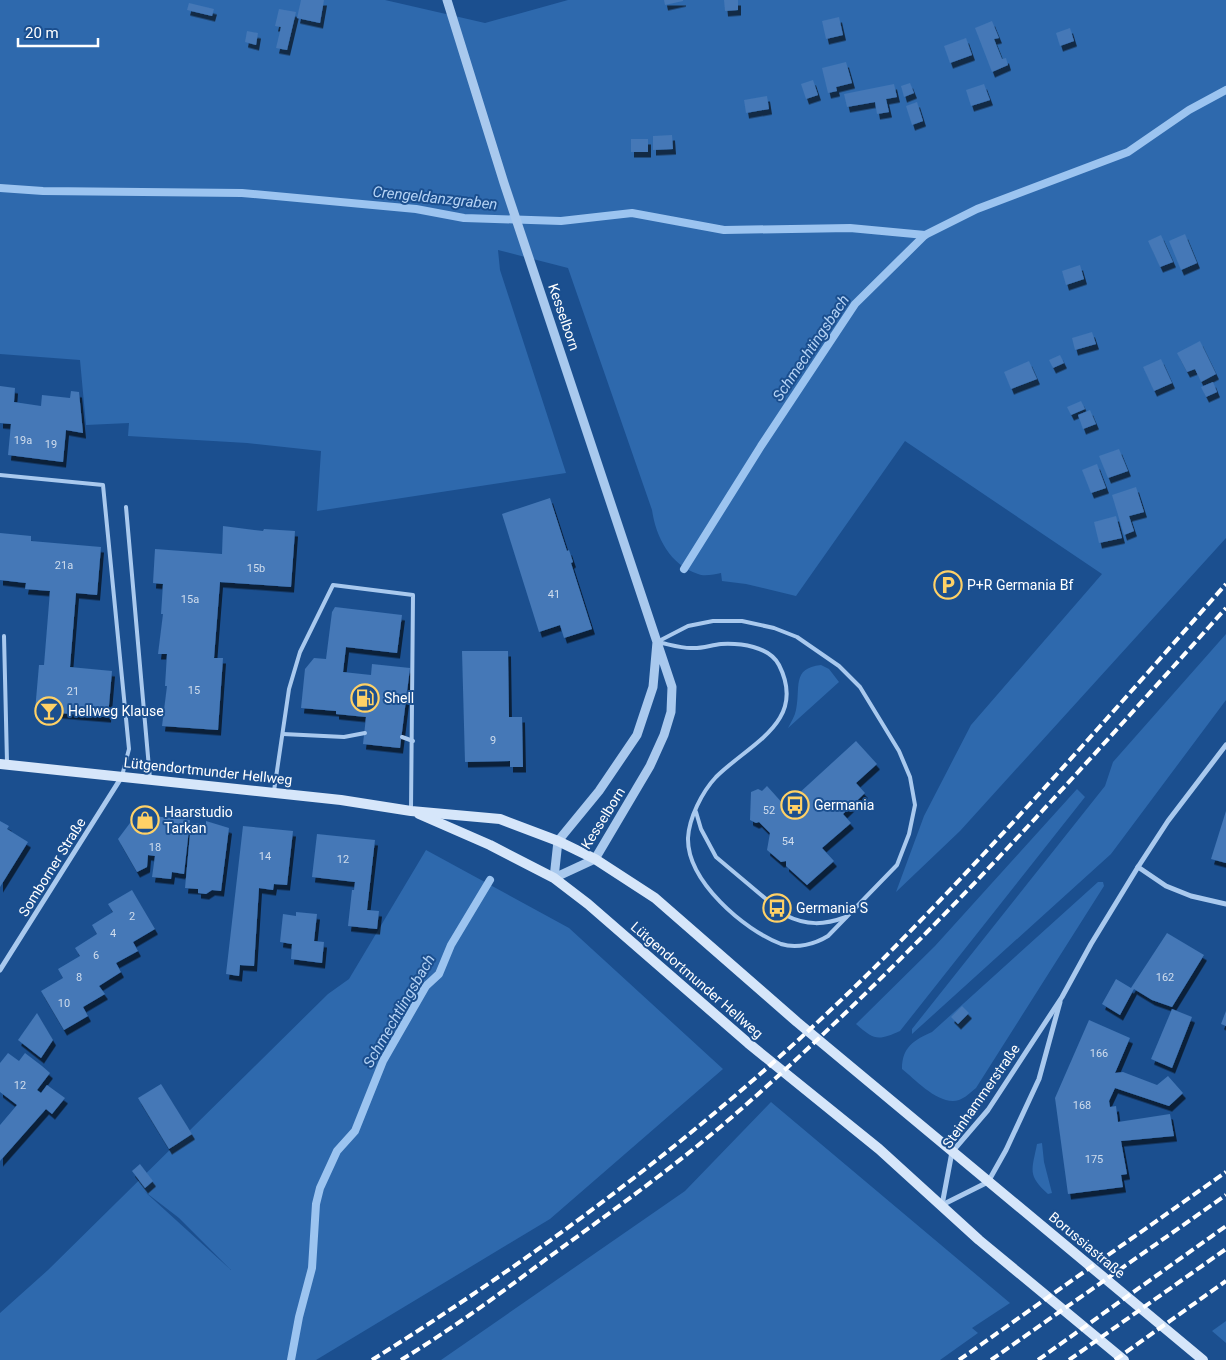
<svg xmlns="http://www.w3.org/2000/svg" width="1226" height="1360" viewBox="0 0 1226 1360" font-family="Roboto,sans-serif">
<defs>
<filter id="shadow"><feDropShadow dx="3" dy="5.5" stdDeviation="0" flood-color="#0009"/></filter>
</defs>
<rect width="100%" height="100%" fill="#1b4f8f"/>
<g fill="#2e69ad" fill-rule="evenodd">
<path d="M0,0H385L485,23L568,0H1226V538L960,831L896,892L924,816L971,725L1102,574L905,441L796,596L746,584L722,581L721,573C715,574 704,577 698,574C670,565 656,537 652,510L568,268L498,250L500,270L566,473L317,511L321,451L247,443L128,436L129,423L86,425L80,360L0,354Z"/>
<polygon points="1226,634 1226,700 1111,854 912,1034 912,1029 1105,786 1113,762"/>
<path d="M821,665L829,669L839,682L788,728C791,722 795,716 796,710C801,688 791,668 821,665Z"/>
<path d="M1077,789L1085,797L900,1031C878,1041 874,1040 856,1024L935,946Z"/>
<path d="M426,850L569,928L723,1069L550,1219L316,1360H0V1313L48,1270L328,994L349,979ZM144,1191L179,1218L231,1270Z"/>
<path d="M1098,882H1103L1104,886L976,1088C971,1092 965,1098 959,1100C939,1106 916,1080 902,1069C902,1047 914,1040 932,1032Z"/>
<polygon points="771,1102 1010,1303 972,1328 978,1333 940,1360 441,1360 685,1191"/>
<path d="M1042,1143L1044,1162L1052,1193L1048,1194C1027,1175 1032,1170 1037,1144Z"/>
<polygon points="1226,1321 1226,1343 1212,1331"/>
</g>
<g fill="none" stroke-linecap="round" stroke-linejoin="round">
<g stroke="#9cc4f0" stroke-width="8">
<polyline points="0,188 43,191 242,193 416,209 464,218 561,221 632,213 724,230 850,228 925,235"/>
<polyline points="684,569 761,446 855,304 925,235 977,209 1128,152 1189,110 1226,90"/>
<polyline points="291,1360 299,1317 312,1268 316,1204 320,1188 337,1151 355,1131 383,1061 426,986 439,974 451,945 490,880"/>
</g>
</g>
<g fill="#4478b7" filter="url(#shadow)">
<polygon points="301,0 324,0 320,23 297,18"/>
<polygon points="664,0 683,0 683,1 665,5"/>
<polygon points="724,0 738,0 738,10 725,11"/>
<polygon points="189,3 214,9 212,16 187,10"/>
<polygon points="279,9 296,12 287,50 276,48 281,27 275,26"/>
<polygon points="839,17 843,35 826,39 822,21"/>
<polygon points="992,21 999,38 994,39 1002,59 1006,58 1008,65 992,72 975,28"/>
<polygon points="1070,28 1074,41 1060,46 1056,33"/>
<polygon points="247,31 258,33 256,45 245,42"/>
<polygon points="966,38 972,55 950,63 944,46"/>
<polygon points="846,62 852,83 836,87 837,91 828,93 822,68"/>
<polygon points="813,80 818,95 806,99 801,84"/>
<polygon points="910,83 914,93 904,97 901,86"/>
<polygon points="894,84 897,97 886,99 889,112 877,114 875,102 847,107 844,94"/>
<polygon points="984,84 990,100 971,106 966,90"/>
<polygon points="767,96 769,109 746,113 744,100"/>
<polygon points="917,102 923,121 912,125 906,106"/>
<polygon points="672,135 673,149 653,150 653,136"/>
<rect x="631" y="139" width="17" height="13"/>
<polygon points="1185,234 1197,263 1181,270 1169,241"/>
<polygon points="1161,235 1173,262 1160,267 1148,241"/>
<polygon points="1080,265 1084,279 1066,285 1062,271"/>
<polygon points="1092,332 1096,344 1075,350 1072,338"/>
<polygon points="1200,341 1216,374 1201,382 1195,369 1187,372 1177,353"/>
<polygon points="1060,355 1064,363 1053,368 1049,360"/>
<polygon points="1161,359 1172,383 1154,391 1143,367"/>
<polygon points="1029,361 1037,379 1011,389 1004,372"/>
<polygon points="1213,382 1217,392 1206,397 1201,387"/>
<polygon points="0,386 15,388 14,402 41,406 42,395 70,398 71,391 79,392 83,433 66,430 63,462 8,455 11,424 0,423"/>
<polygon points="1081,401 1085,409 1071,415 1067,407"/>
<polygon points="1090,410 1096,424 1083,429 1078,415"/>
<polygon points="1119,449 1128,471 1108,478 1099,456"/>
<polygon points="1097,464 1106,488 1091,493 1082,470"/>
<polygon points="1136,487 1144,512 1129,516 1134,531 1124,535 1112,495"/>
<polygon points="550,498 567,551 569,550 573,562 571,563 592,629 564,638 560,625 539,632 502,514"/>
<polygon points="1116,516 1122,538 1099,543 1094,522"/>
<polygon points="223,526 263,531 264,529 295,531 291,587 220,582 214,658 223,658 218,730 162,726 167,686 165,686 167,654 158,654 163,614 161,614 163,584 153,583 155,549 222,554"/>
<polygon points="0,533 31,536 31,541 101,547 97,595 76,593 70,667 112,671 108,717 35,711 39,665 44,665 50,591 25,589 26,583 0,580"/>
<polygon points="335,607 402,615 397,653 346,647 343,672 371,675 372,664 410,668 400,748 363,744 366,717 336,714 336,711 301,708 305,669 314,658 326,659 332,612"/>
<polygon points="462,651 508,651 509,717 522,717 523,767 510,767 510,761 465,762"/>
<polygon points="856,741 877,764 856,783 865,793 843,814 851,823 822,848 834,861 807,885 786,866 786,861 781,862 767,850 770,833 759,822 756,823 750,820 751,792 758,789 762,791 767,786 785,806"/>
<polygon points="1226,811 1226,863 1211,859"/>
<polygon points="143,815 190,820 184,874 172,872 171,879 152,877 155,856 148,855 147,867 137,872 118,839 133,819"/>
<polygon points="0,821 9,826 7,829 28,842 0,887"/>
<polygon points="206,821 229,828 221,891 212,890 206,894 198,893 198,889 185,888 191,823 206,824"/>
<polygon points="243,826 293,831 287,885 274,884 273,890 259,888 254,966 240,965 239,976 226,974"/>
<polygon points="317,834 375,840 367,910 379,911 377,929 348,926 352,890 354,890 355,882 312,877"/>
<polygon points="132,890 155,929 133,942 138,951 116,963 121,972 99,986 105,994 83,1007 88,1016 64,1030 41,991 63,978 58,969 80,956 75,948 97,934 92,925 113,912 108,904"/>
<polygon points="296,912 317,914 314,941 324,942 322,963 291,959 292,944 280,942 283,914 296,916"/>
<polygon points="1167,933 1204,955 1172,1007 1152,1000 1134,989 1120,1015 1102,1004 1116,979 1131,988"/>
<polygon points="962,1006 969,1013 958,1024 951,1017"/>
<polygon points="1172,1009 1192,1017 1172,1068 1151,1059"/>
<polygon points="1226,1011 1226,1026 1221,1024"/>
<polygon points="37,1013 53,1040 41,1058 18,1040"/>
<polygon points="1089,1020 1130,1038 1115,1073 1123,1072 1157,1085 1168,1076 1183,1093 1169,1106 1115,1088 1109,1101 1110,1107 1116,1106 1118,1122 1170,1114 1174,1136 1121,1141 1127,1174 1121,1175 1123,1187 1068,1194 1055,1098"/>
<polygon points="8,1053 19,1061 25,1053 42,1066 50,1073 37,1090 41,1093 47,1085 65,1098 52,1114 46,1109 0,1161 0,1125 17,1105 0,1092 0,1063"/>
<polygon points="161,1084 192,1134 169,1149 138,1098"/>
<polygon points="140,1164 153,1181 145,1188 132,1171"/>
</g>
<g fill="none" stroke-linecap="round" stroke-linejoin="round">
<g stroke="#a9c9ee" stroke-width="4">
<polyline points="0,475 103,485 129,749 122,776"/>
<polyline points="126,507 150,779"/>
<path d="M713,621H742L774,628L797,637L839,666L860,687L899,751L910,777L915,805L909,834L897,865L828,936C815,944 797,949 781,944C744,930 687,881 688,838C689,818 702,792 716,777C749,744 808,722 779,665C769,646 740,643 721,644C711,645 701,649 691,648C680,648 668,644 657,642L688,626Z"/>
<polyline points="4,636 7,762"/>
<polyline points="283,734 344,737 365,733"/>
<polyline points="402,737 413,741"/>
<polyline points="274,791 289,689 300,652 333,585 413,595 411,809"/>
<path d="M696,812L701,829L716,857L785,915C807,926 824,925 846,917"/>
</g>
<g stroke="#a9c9ee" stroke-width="5">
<polyline points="1138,867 1166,886 1191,896 1226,904"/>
<polyline points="0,970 121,778"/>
<polyline points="942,1205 952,1152 988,1110 1062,997 1091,944 1138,867 1168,821 1226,745"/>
<polyline points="942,1205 988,1182 1006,1150 1039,1079 1060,1002"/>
</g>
<polyline stroke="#a9c9ee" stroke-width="9" points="447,0 504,183 672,687 671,712 664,735 650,766 595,859 554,878 558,841 599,791 637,735 653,687 657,642"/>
<g stroke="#d6e6fa" stroke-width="10">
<polyline points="0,764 341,800 411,811 500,819 558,841 595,859 655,898 797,1022 1203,1360"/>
<polyline points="419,814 490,845 554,878 588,904 748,1043 879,1149 979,1240 1124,1360"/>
</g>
<g stroke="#fff" stroke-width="4" stroke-dasharray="9 4" stroke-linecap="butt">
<path d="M372,1360C554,1246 728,1114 880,962C1000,841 1113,712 1226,584"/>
<path d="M401,1360C452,1329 501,1293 549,1257C611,1212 674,1167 732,1117C911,961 1068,784 1226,608"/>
<polyline points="959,1360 1226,1172"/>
<polyline points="991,1360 1226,1195"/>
<polyline points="1038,1360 1226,1226"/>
<polyline points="1069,1360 1226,1249"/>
<polyline points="1115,1360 1226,1281"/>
</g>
</g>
<defs>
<g id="parking-ring" transform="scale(1.4375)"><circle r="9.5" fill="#1b4f8f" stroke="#ffd166" stroke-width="1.5"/><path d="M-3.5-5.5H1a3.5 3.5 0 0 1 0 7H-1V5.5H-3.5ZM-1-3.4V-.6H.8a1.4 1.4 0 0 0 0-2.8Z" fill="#ffd166"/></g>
<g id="fuel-ring" transform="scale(1.4375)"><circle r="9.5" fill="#1b4f8f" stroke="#ffd166" stroke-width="1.5"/><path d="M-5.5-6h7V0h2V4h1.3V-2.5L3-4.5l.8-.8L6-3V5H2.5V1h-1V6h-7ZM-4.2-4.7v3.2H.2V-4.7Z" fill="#ffd166"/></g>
<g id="bar-ring" transform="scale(1.4375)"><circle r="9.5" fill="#1b4f8f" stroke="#ffd166" stroke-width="1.5"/><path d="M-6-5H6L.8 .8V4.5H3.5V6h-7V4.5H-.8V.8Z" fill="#ffd166"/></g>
<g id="bus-ring" transform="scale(1.4375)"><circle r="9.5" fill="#1b4f8f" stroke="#ffd166" stroke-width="1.5"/><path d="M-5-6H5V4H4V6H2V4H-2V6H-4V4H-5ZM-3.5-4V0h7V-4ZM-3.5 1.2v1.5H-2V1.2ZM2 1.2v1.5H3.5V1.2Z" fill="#ffd166"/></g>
<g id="shop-ring" transform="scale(1.4375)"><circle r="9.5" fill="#1b4f8f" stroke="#ffd166" stroke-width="1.5"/><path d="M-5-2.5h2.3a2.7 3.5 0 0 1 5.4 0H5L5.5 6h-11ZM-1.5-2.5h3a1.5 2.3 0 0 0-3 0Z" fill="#ffd166"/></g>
</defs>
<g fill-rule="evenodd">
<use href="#parking-ring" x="948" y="585"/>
<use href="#fuel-ring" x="365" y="698"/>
<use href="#bar-ring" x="49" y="711"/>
<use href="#bus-ring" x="795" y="805"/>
<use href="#shop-ring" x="145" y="820"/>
<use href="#bus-ring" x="777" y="908"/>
</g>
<g text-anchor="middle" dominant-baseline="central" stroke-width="4" stroke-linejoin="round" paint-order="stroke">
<g font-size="11" fill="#d0dded">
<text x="23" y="440">19a</text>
<text x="51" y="444">19</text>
<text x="64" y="565">21a</text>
<text x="256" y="568">15b</text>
<text x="554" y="594">41</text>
<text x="190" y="599">15a</text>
<text x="194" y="690">15</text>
<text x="73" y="691">21</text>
<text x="493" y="740">9</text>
<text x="769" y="810">52</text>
<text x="788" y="841">54</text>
<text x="155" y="847">18</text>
<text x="265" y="856">14</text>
<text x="343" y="859">12</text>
<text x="132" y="916">2</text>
<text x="113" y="933">4</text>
<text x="96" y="955">6</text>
<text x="79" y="977">8</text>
<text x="1165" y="977">162</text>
<text x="64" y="1003">10</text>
<text x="1099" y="1053">166</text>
<text x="20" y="1085">12</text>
<text x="1082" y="1105">168</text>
<text x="1094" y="1159">175</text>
</g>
<g font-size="14" fill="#fff" stroke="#1b4f8f">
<text transform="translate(564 317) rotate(71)">Kesselborn</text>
<text transform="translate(208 771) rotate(6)">Lütgendortmunder Hellweg</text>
<text transform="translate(603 818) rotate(-58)">Kesselborn</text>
<text transform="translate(52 867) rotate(-58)">Somborner Straße</text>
<text transform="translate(697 980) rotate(41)">Lütgendortmunder Hellweg</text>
<text transform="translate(981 1096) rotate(-55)">Steinhammerstraße</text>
<text transform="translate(1087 1245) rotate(40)">Borussiastraße</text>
</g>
<g font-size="14" fill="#fff" stroke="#1b4f8f" text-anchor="start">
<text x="967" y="585">P+R Germania Bf</text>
<text x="384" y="698">Shell</text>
<text x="68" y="711">Hellweg Klause</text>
<text x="814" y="805">Germania</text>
<text x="164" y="812">Haarstudio<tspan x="164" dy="16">Tarkan</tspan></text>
<text x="796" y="908">Germania S</text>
</g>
<g font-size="15" font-style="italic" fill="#b5d3f5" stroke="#1b4f8f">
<text transform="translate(435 198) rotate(6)">Crengeldanzgraben</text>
<text transform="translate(811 348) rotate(-56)">Schmechtingsbach</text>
<text transform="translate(399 1011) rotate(-60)">Schmechtlingsbach</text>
</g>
</g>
<path d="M18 38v8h80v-8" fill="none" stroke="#ffffff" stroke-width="2.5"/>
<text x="25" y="38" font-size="15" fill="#ffffff" stroke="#1b4f8f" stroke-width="4" paint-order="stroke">20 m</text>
</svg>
